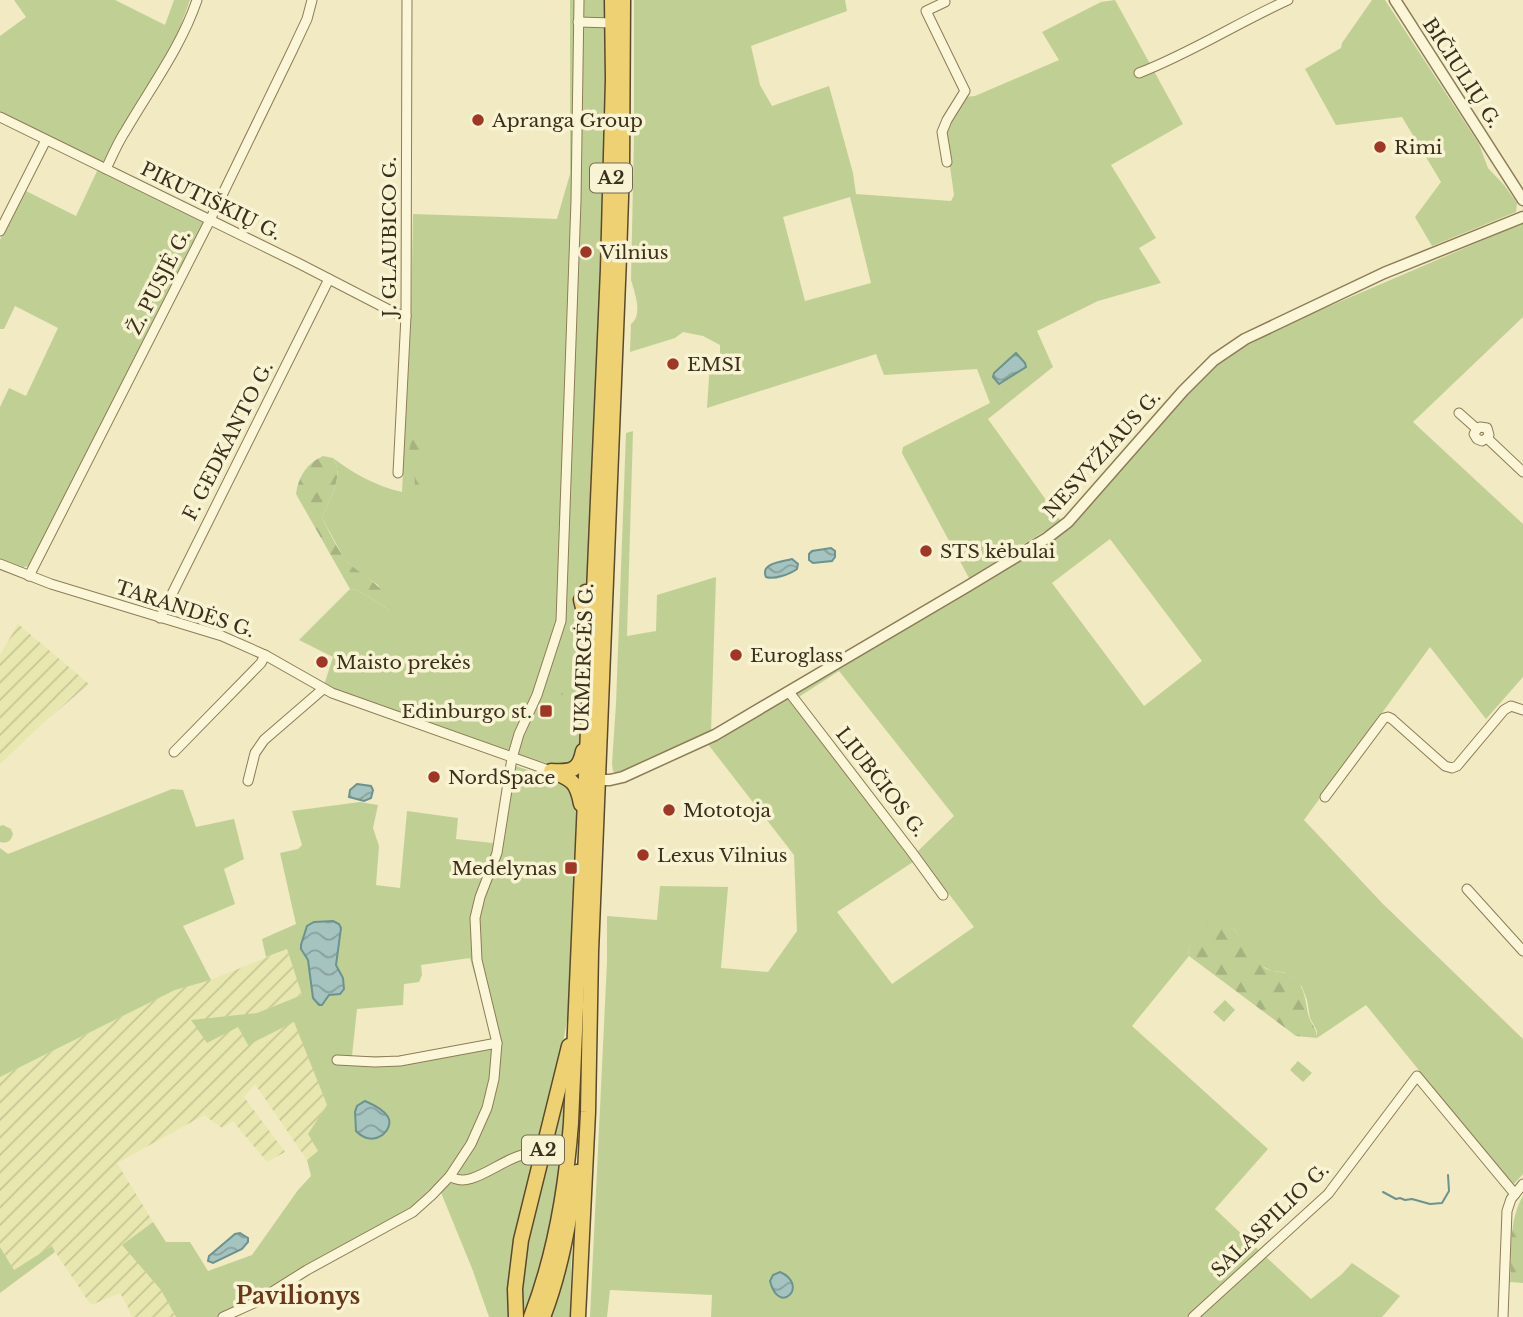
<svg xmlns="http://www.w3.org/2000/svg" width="1523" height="1317" viewBox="0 0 1523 1317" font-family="'Libre Baskerville',serif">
<defs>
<pattern id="farmland-furrows" width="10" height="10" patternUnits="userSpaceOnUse" patternTransform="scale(1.75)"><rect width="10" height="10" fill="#e7e7af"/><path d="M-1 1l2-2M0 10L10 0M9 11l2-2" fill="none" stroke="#c7c696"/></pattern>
<pattern id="forest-firs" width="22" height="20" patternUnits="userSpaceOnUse" patternTransform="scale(1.75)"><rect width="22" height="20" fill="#c0d095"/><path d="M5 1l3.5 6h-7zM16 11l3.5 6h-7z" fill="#a6b380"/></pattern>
<pattern id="park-tufts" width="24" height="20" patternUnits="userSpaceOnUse" patternTransform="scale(1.75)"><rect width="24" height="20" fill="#c0d095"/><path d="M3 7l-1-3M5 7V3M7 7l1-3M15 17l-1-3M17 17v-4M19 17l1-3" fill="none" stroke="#a6b380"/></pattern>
<pattern id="water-waves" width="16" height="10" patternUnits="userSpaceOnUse" patternTransform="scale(1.75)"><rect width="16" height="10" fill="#a5c4bf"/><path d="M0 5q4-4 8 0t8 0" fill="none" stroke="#88a09b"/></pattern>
</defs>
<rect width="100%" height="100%" fill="#f1eac2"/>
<g fill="url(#farmland-furrows)">
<polygon points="18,624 89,684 43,723 1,763 0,762 0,655"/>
<polygon points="287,949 302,995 257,1013 191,1021 238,1027 294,1021 327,1105 309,1134 318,1151 307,1160 255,1084 244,1097 285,1152 267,1162 233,1121 222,1128 204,1115 117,1163 153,1222 122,1245 161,1290 176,1317 131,1317 130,1311 120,1293 91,1305 52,1247 14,1270 0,1247 0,1077 175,990 211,980"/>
</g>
<g fill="#c0d095" fill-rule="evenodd">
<polygon points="14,0 115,0 165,25 174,0 190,0 178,33 103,165 0,114 0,36 26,17"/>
<path d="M570,0H605C607,252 590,504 581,756L575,765L555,766L338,692L324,685L333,657L299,640L350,589L357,590L389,609L378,585L358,572L344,558L322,518C329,499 345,477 333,458C354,474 376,486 402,492L411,320L413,214L557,219L570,174Z"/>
<path d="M634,0H845L847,11L751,46L760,85L772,106L829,86L853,173L856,194L951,201L954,195L945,131L965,97L975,96L1059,60L1042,32L1101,2L1115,0L1183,124L1111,165L1156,238L1139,248L1161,283L1098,301L1037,331L1053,367L988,419L1061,521L969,578L902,453L903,447L990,403L977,369L884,375L876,354L707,408L710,362L720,363V345L703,336L683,332L675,338L630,352L631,324C643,315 635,293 631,280L634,137ZM850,197L871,283L805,301L783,217Z"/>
<polygon points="1372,0 1385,0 1479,144 1488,168 1504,185 1517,203 1516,212 1432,246 1415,217 1441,182 1402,117 1336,125 1305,69 1341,48 1342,43"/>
<polygon points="98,169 205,221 30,565 22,568 0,560 0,407 9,388 26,396 58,328 15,306 4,329 0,329 0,240 24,190 76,216"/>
<path d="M1523,223V317L1413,422L1523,524V677L1486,719L1430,647L1304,820L1383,904L1523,1039V1174L1514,1184L1495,1164L1366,1005L1317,1038V1031L1310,1018L1307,1000L1302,987L1293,977L1283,972L1272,971L1260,965L1234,929L1194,940L1188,949L1189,956L1132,1026L1268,1149L1215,1209L1311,1299L1342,1274L1352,1263L1400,1296L1382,1317H711L712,1295L610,1290L607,1317H590L607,962V916L657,920L660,886L728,887L721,968L768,972L797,931L794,855L707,743L773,707L1055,538L1207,373L1231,353L1253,339ZM1110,539L1202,661L1144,706L1052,583ZM839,671L954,816L917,852L974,927L892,984L837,912L913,862L791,702Z"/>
<polygon points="633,431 627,636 656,631 657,595 716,577 711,732 617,774 613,771 612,763 616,704 626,433"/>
<path d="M516,766L569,784L577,797L568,1013L564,1038L515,1236L510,1271V1317H489L473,1271L440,1190L267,1292L217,1317H176L161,1290L122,1245L153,1222L166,1242H190L208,1271L252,1255L298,1190L311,1176L307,1160L318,1151L308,1134L327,1105L294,1022L248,1045L238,1027L207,1043L191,1020L257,1013L302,995L287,949L266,957L262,939L296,924L280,853L298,849L302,845L292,811L360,802L378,805L373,828L379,846L376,885L400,888L407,811L458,818L456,839L502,844ZM333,921L336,922V965L343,978L340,994L329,995L324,1000L313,998L308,960L302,952L314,922ZM470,958C477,986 487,1013 493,1041L397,1056H352L357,1009L403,1005L404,984L419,982L422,975L421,965Z"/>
<polygon points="172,789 183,790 196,827 234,819 244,859 224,869 235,904 183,926 211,980 175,990 0,1077 0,848 8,854"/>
<polygon points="1225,1000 1235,1010 1224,1022 1213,1012"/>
<path d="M566,1080C564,1121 565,1163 557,1203C550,1242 538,1280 524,1317H522L521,1289L524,1258Z"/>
<polygon points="572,1240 570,1317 550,1317 570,1249"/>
<polygon points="52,1246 55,1252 0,1293 0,1247 14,1270"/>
</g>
<g fill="url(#forest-firs)">
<path d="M416,433H423C430,444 426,475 421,487L418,489L415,485L413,463L408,455L412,437Z"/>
<path d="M323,456L333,458C345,477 329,499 322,518C329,531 335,545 344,557C357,576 388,583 389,609L357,590L350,589L296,494C298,477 307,463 323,456Z"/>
<polygon points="561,690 563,694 560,738 559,741 556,741 553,736 557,696 558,691"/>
<path d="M1217,918C1232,923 1243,940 1252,953C1255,957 1258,963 1262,966C1271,974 1284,969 1293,977C1306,987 1305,1003 1309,1017C1312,1025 1317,1029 1317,1038L1296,1036L1189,956L1188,949L1200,930L1210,919Z"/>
<path d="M1523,1196V1283L1510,1282C1512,1254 1508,1221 1523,1196Z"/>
</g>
<g fill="url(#park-tufts)">
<path d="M3,825L11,829L13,834C11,841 7,844 0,842V826Z"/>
<polygon points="1298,1061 1312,1073 1303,1082 1290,1070"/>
</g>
<g fill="url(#water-waves)" stroke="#6b938f" stroke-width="2">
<polygon points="1016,353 1025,363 1026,367 999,384 993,377 994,373"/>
<polygon points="831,548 835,551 835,557 832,561 813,563 809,560 809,554 812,551"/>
<path d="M792,559L798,564L797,569C790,574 774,580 766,577C760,563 781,562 792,559Z"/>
<polygon points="357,784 371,786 373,790 371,798 364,801 349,797 350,790"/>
<polygon points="333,921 339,924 341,928 336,965 343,978 344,989 340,994 329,995 322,1005 319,1005 313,998 308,960 301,949 301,945 307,926 314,922"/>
<path d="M365,1101C372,1104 384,1110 388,1117C395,1129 374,1150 356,1131L355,1112L357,1106Z"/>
<polygon points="240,1233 248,1238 248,1242 242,1249 213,1263 208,1261 209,1256 235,1234"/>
<path d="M780,1272C810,1285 779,1317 770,1281L773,1275Z"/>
</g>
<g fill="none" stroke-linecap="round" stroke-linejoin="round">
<polyline stroke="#6b938f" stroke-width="2" points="1383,1192 1396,1199 1400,1198 1405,1200 1412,1199 1430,1204 1442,1203 1449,1191 1448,1175"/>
<g stroke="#8d7c58" stroke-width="11">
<g id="minor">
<polyline points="944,0 945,2 926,11 965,91 947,120 942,132 947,162"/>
<polyline points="578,22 613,23"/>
<path d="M1139,73C1191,53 1237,23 1288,0"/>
<polyline points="0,117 300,264 395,313 406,316"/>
<path d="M106,169C112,156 118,142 126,130C151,87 181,47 197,0"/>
<polyline points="0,231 46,140"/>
<polyline points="1459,413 1477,429"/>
<polyline points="1477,429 1474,434 1477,439 1482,441 1487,438"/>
<polyline points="1477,429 1480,427 1487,428 1489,435 1487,438"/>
<polyline points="1487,438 1523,472"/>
<polyline points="398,473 406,316 407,0"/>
<polyline points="0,564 51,584 222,636 265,655 332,693 551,771"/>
<polyline points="29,576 210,220 292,51 307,19 312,0"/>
<polyline points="160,618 329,279"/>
<polyline points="789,692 911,851 943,895"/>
<polyline points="174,752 261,663 265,655"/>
<polyline points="248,781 255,753 264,740 323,689"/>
<polyline points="1325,797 1384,718 1388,717 1392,719 1445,766 1452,768 1457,766 1504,710 1511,706 1523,710"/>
<polyline points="1467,889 1523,951"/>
<polyline points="337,1060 375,1062 400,1061 497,1043"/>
<path d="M450,1176C471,1192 505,1154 530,1154C531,1154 539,1156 541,1157"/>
<polyline points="223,1317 256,1302 307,1270 413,1212 432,1195 450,1176 471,1144 487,1108 494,1079 497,1043 477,960 475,918 480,897 497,853 512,758 519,734 537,695 561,621 576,201 579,0"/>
<polyline points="1193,1317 1328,1194 1417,1076 1515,1194"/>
<polyline points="1503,1317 1507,1211 1511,1199 1523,1184"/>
</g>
</g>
<g stroke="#8d7c58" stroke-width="13">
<g id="tertiary">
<polyline points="1395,0 1523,200"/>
<polyline points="598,780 610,780 623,777 715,735 968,586 1047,538 1068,522 1183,391 1214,360 1245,339 1384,273 1523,217"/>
</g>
</g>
<g stroke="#5a492c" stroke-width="17">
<g id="trunk">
<polyline points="589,631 581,600 586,592 594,593"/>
<path d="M551,771C570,772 579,772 583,751"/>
<path d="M554,772C573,780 577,783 581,804"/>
<polyline points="516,1317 515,1289 521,1240 569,1046"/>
<path d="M531,1317C555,1255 566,1190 571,1123L608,269L613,79L612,0"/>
<path d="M543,1317C561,1271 569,1221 577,1172"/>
<polyline points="578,1317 588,1112 591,952 619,257 622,168 623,0"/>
</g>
</g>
<use href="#minor" stroke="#fbf6d7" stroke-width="9"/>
<use href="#tertiary" stroke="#fbf6d7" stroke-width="10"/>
<use href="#trunk" stroke="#eed172" stroke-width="14"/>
</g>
<g fill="#a03623" stroke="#f8f3d3" stroke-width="2.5">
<circle cx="478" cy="120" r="7"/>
<circle cx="1380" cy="147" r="7"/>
<circle cx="586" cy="252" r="7"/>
<circle cx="673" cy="364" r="7"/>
<circle cx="926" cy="551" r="7"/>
<circle cx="736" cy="655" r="7"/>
<circle cx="322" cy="662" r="7"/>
<rect x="539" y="704" width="14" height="14" rx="3.5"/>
<circle cx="434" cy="777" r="7"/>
<circle cx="669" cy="810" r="7"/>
<circle cx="643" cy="855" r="7"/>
<rect x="564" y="861" width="14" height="14" rx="3.5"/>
</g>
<g text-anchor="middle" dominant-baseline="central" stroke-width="7" stroke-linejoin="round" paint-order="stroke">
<g fill="#f8f3d3" stroke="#746a54" stroke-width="2">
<rect x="590" y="163.5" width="42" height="29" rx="5"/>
<rect x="522" y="1135.5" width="42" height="29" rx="5"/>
</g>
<g font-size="18" font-weight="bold" fill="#3c301d">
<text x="611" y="178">A2</text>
<text x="543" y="1150">A2</text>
</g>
<g font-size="19" fill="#3c301d" stroke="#f8f3d3">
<text transform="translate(1462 73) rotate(57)">BIČIULIŲ G.</text>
<text transform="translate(211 201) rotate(26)">PIKUTIŠKIŲ G.</text>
<text transform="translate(389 237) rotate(-90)">J. GLAUBICO G.</text>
<text transform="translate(159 282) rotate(-63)">Ž. PUSJĖ G.</text>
<text transform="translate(228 441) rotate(-63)">F. GEDKANTO G.</text>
<text transform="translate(1102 454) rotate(-48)">NESVYŽIAUS G.</text>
<text transform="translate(185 609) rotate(18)">TARANDĖS G.</text>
<text transform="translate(584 658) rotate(-88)">UKMERGĖS G.</text>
<text transform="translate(881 782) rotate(52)">LIUBČIOS G.</text>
<text transform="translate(1270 1220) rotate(-44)">SALASPILIO G.</text>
</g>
<g font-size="19" fill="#3c301d" stroke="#f8f3d3" text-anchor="start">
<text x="492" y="120">Apranga Group</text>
<text x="1394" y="147">Rimi</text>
<text x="600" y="252">Vilnius</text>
<text x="687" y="364">EMSI</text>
<text x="940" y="551">STS kėbulai</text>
<text x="750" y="655">Euroglass</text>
<text x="336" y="662">Maisto prekės</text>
<text x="532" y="711" text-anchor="end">Edinburgo st.</text>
<text x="448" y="777">NordSpace</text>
<text x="683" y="810">Mototoja</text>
<text x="657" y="855">Lexus Vilnius</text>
<text x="557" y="868" text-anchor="end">Medelynas</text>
</g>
<g font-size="23" font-weight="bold" fill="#6b3719" stroke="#f8f3d3">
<text x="298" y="1296">Pavilionys</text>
</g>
</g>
</svg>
